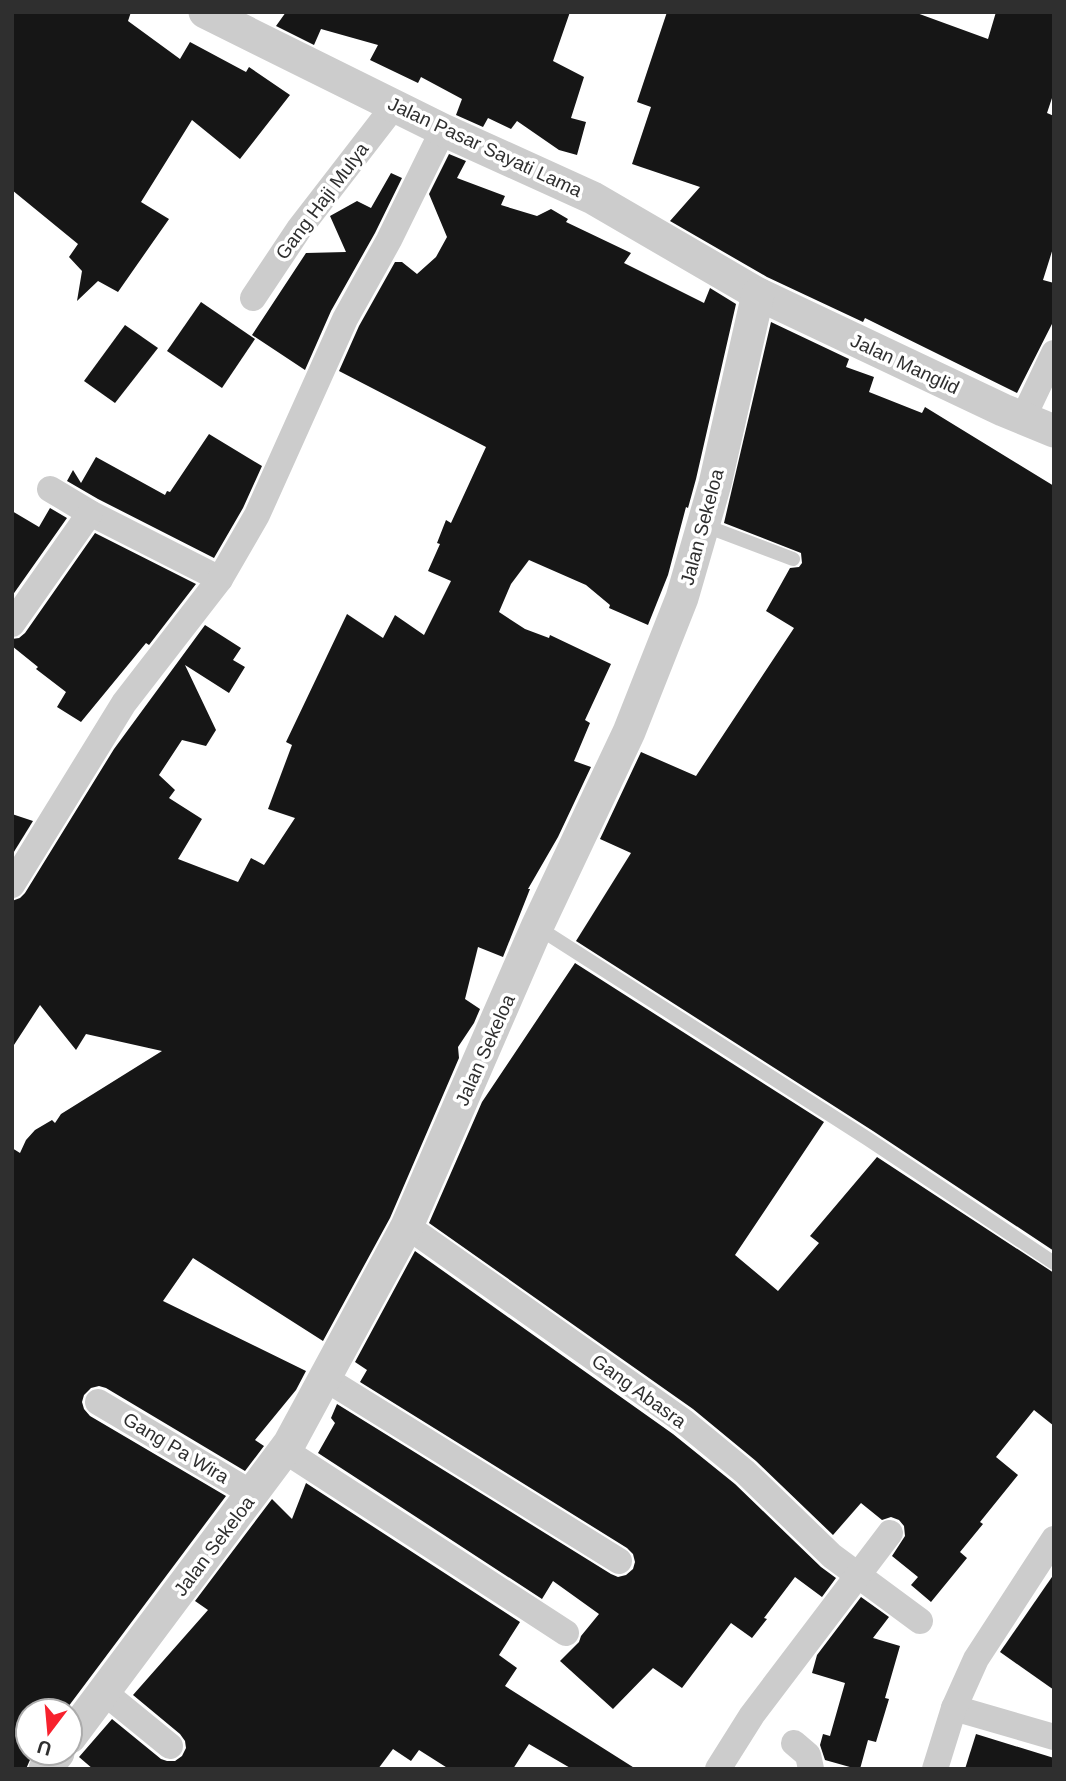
<svg xmlns="http://www.w3.org/2000/svg" width="1066" height="1781" viewBox="0 0 1066 1781" font-family="Arial,sans-serif">
<rect width="100%" height="100%" fill="#fff"/>
<g fill="#161616">
<polygon points="12,12 131,12 128,21 180,59 190,42 246,72 249,67 290,95 240,159 192,120 141,202 169,219 118,292 98,281 77,301 82,271 69,257 78,244 12,190"/>
<polygon points="286,12 570,12 553,61 584,77 571,118 586,122 577,155 559,150 517,121 511,129 488,118 483,127 456,115 462,99 421,77 418,83 370,60 378,45 321,29 314,45 276,26"/>
<polygon points="667,12 914,12 988,39 996,12 1054,12 1054,92 1047,113 1054,116 1054,245 1043,280 1054,283 1054,320 1017,393 865,318 863,322 767,277 670,221 700,187 632,164 651,107 637,102"/>
<polygon points="449,154 466,161 457,178 505,196 501,205 537,216 551,209 568,219 566,222 631,253 624,263 704,303 710,288 736,304 696,479 688,508 686,507 668,575 648,625 609,608 610,605 586,585 529,560 511,584 499,612 525,629 549,638 550,635 611,664 585,720 590,723 574,761 591,767 558,837 528,889 530,889 503,957 478,947 465,999 480,1009 474,1023 458,1047 459,1058 390,1218 323,1341 193,1258 163,1301 306,1371 296,1390 255,1440 264,1446 245,1471 106,1388 99,1386 91,1388 84,1395 82,1402 84,1409 90,1416 226,1496 65,1711 28,1711 28,1753 33,1753 26,1769 12,1769 12,1148 20,1153 26,1140 35,1130 52,1120 55,1123 61,1114 162,1051 86,1034 76,1050 40,1005 12,1048 12,901 20,898 25,893 114,749 205,625 241,648 233,660 245,667 229,693 185,665 216,730 206,746 182,740 159,775 175,790 169,798 202,819 178,859 238,882 251,858 264,865 295,818 268,809 292,745 286,742 347,614 383,638 395,615 424,635 451,581 428,571 440,544 437,543 446,520 451,523 486,447 339,371 359,326 395,262 402,262 417,274 436,257 447,237 429,194"/>
<polygon points="391,173 402,178 375,233 331,311 305,370 252,335 306,253 346,252 330,216 357,201 371,208"/>
<polygon points="201,302 255,339 222,388 167,351"/>
<polygon points="771,322 849,359 846,367 874,377 869,392 922,413 925,407 1054,486 1054,1251 873,1131 576,941 631,853 600,839 641,752 696,776 794,628 766,611 790,568 799,567 802,563 801,553 724,523"/>
<polygon points="125,325 158,348 115,403 84,381"/>
<polygon points="209,434 262,466 243,508 214,558 98,499 67,481 73,470 81,483 96,457 165,495 167,491 170,492"/>
<polygon points="50,508 67,518 12,596 12,511 39,527"/>
<polygon points="95,533 196,584 149,645 146,643 81,722 57,707 66,692 36,669 38,667 12,646 12,639 19,638 25,633"/>
<polygon points="12,814 33,821 12,855"/>
<polygon points="575,963 824,1122 735,1255 778,1291 819,1243 810,1236 877,1157 1054,1273 1054,1426 1034,1410 996,1457 1018,1475 980,1522 983,1524 960,1552 967,1558 931,1602 911,1585 918,1577 892,1556 905,1536 904,1526 899,1520 891,1517 882,1520 861,1503 833,1535 756,1461 693,1409 429,1223 482,1102"/>
<polygon points="415,1251 673,1434 735,1484 821,1567 836,1578 822,1597 795,1577 764,1618 767,1619 752,1638 731,1623 682,1688 653,1668 613,1709 560,1661 579,1642 581,1636 599,1614 553,1581 542,1599 318,1453 335,1423 331,1418 337,1404 611,1574 618,1577 626,1575 633,1569 635,1562 633,1554 627,1548 360,1382 367,1370 355,1362"/>
<polygon points="306,1483 520,1622 499,1655 517,1668 505,1686 636,1769 572,1769 529,1744 513,1769 449,1769 419,1750 411,1761 393,1749 378,1769 93,1769 79,1757 112,1719 161,1759 167,1761 175,1761 182,1756 186,1748 185,1741 180,1734 133,1695 208,1610 195,1601 272,1499 292,1519"/>
<polygon points="1054,1574 1054,1690 1000,1652"/>
<polygon points="861,1597 889,1617 873,1638 900,1646 885,1698 889,1699 876,1742 868,1740 860,1769 857,1769 825,1760 820,1745 823,1734 830,1736 845,1683 812,1673 817,1655"/>
<polygon points="976,1734 1054,1758 1054,1769 965,1769"/>
</g>
<g fill="none" stroke-linecap="round" stroke-linejoin="round">
<g stroke="#ccc" stroke-width="14">
<polyline points="703,525 793,559"/>
<polyline points="537,927 868,1139 1054,1263"/>
</g>
<g stroke="#ccc" stroke-width="26">
<polyline points="253,298 299,229 394,106"/>
<polyline points="1023,418 1054,353"/>
<polyline points="50,489 90,513 220,579"/>
<polyline points="12,624 90,513"/>
<polyline points="12,885 124,703 220,579 257,515 345,319 389,240 443,130"/>
<polyline points="407,1226 683,1421 745,1472 832,1556 920,1621"/>
<polyline points="326,1379 619,1561"/>
<polyline points="98,1402 253,1494"/>
<polyline points="284,1450 566,1633"/>
<polyline points="105,1693 170,1746"/>
<polyline points="954,1708 1054,1737"/>
<polyline points="794,1743 808,1755 811,1769"/>
<polyline points="718,1769 752,1715 890,1533"/>
<polyline points="935,1769 954,1708 976,1659 1054,1539"/>
</g>
<g stroke="#ccc" stroke-width="33">
<polyline points="205,12 443,130 593,198 758,294 1003,410 1054,431"/>
<polyline points="70,1737 289,1444 407,1226 537,927 629,732 682,598 715,484 758,294"/>
<polyline points="45,1769 58,1753"/>
</g>
</g>
<g text-anchor="middle" dominant-baseline="central" stroke-width="7" stroke-linejoin="round" paint-order="stroke">
<g font-size="19" fill="#2f2f2f" stroke="#fff">
<text transform="translate(485 147) rotate(25)">Jalan Pasar Sayati Lama</text>
<text transform="translate(322 201) rotate(-53)">Gang Haji Mulya</text>
<text transform="translate(905 364) rotate(25)">Jalan Manglid</text>
<text transform="translate(702 527) rotate(-75)">Jalan Sekeloa</text>
<text transform="translate(485 1050) rotate(-66)">Jalan Sekeloa</text>
<text transform="translate(639 1391) rotate(36)">Gang Abasra</text>
<text transform="translate(176 1448) rotate(31)">Gang Pa Wira</text>
<text transform="translate(214 1546) rotate(-53)">Jalan Sekeloa</text>
</g>
</g>
<rect width="1066" height="1781" fill="none" stroke="#2f2f2f" stroke-width="28"/>
<g transform="translate(49 1732) rotate(196)"><circle r="33" fill="#ffffff" stroke="#acacac" stroke-width="2"/>
<path d="M0-5L12 26L0 18L-12 26Z" fill="#f7212d"/>
<text y="-10" font-size="19" font-weight="bold" text-anchor="middle" fill="#2f2f2f">U</text>
</g>
</svg>
